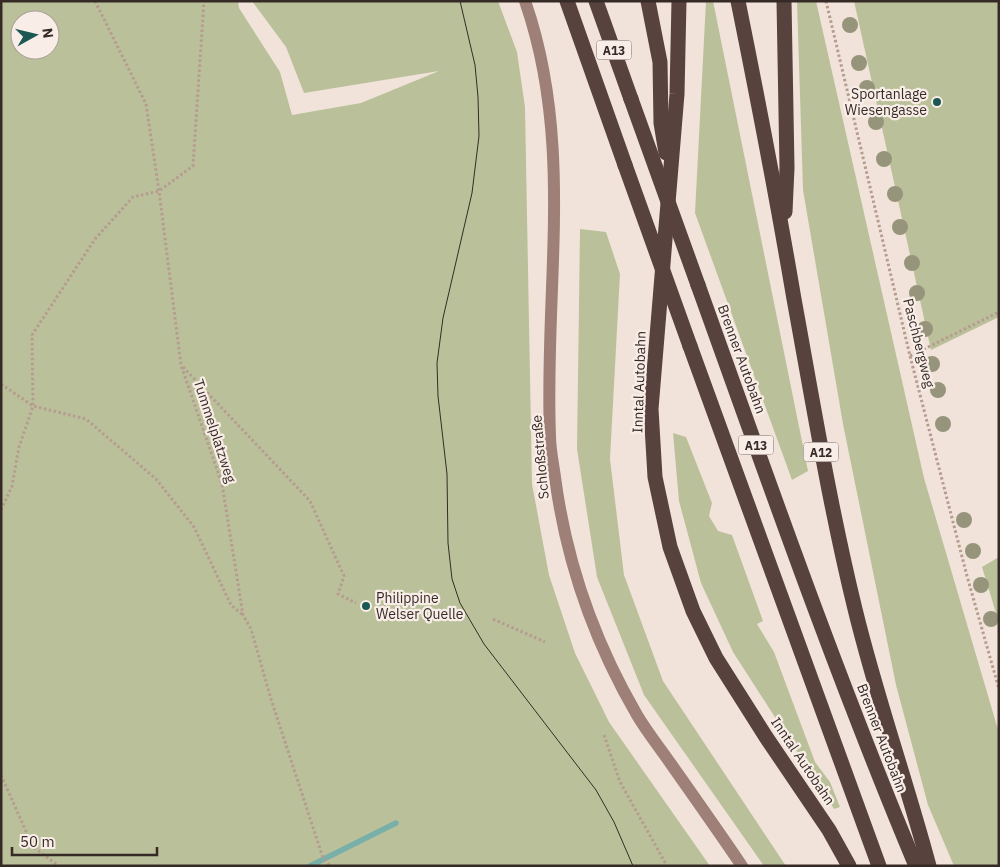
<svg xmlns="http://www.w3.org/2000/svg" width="1000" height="867" viewBox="0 0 1000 867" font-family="'IBM Plex Sans',sans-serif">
<rect width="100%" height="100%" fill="#f2e3da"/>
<g fill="#bac19a" fill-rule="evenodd">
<path d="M1,1H238L239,8L280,72L292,115L361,103L439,71L304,93L286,47L252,1H498L517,52L525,107L532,484L549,575L575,653L609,722L710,866H1ZM20,20H50V50H20Z"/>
<polygon points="706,1 713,1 808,471 792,480 695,213"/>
<polygon points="797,1 816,1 924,478 999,733 999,866 954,866 928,805 896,685 843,424 803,190"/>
<polygon points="854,1 999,1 999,317 931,350"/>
<polygon points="580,229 606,232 620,274 610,459 624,575 663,681 786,866 764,866 644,695 597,577 577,449"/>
<polygon points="673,433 686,437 712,503 709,516 718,531 732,535 763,621 757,624 774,652 815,762 830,782 840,807 834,809 733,652 701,583 679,501"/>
<polygon points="999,557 999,623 982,567"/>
</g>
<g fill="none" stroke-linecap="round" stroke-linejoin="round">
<polyline stroke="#79afa9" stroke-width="5.5" points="310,866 396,823"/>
<g stroke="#b69b90" stroke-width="3" stroke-dasharray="2.5 2.5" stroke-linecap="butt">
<polyline points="95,1 146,104 159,191 181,365 222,484 243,615 251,629 271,699 323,858 330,866"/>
<polyline points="826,1 910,356 967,576 999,689"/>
<polyline points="910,356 999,312"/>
<polyline points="183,367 310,501 344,576 338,594 356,603"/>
<polyline points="1,384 33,406 86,419 156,479 194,527 231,605 243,615"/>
<polyline points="1,510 12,486 19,447 33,406 32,335 95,239 133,197 159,191 193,166 204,1"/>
<polyline points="493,619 545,642"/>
<polyline points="604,735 620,782 667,866"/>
<polyline points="1,775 33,847 59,866"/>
</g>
<path stroke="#9e8078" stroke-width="12" d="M525,1C575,144 544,288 550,436C550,449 553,463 555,477C566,561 594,641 637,715C647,732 660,748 671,764C695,798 719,832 742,866"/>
<g stroke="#57423e" stroke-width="15">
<polyline points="567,1 625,165"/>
<polyline points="596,1 631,99"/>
<polyline points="648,1 660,62 661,123 666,153"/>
<polyline points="679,1 677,94 651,409 655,477 670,547 693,611 716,658 766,737 829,830 849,866"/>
<path d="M738,1C758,100 777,199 794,299C813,403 830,507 855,609C876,696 906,780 929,866"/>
<polyline points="784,1 787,168 785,212"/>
<path d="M698,285C768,480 836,675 916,866"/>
<polyline points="690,346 879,866"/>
</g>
<polyline stroke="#362a27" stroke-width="1" points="460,1 475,65 478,97 479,136 472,193 443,318 437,363 438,396 447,474 448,543 452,579 460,603 484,644 596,790 614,822 633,866"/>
<g stroke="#57423e" stroke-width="15">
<polyline points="631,99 698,285"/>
<polyline points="625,165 690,346"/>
</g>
</g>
<g fill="#96947a">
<circle cx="850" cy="25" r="8"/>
<circle cx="859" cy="63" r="8"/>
<circle cx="867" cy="88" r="8"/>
<circle cx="876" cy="122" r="8"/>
<circle cx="884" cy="159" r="8"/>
<circle cx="895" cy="194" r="8"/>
<circle cx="900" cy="227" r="8"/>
<circle cx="912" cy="263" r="8"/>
<circle cx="917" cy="293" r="8"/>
<circle cx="925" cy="329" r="8"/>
<circle cx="932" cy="364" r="8"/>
<circle cx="938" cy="390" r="8"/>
<circle cx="943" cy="424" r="8"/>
<circle cx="964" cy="520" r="8"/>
<circle cx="973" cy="551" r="8"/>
<circle cx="981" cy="585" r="8"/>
<circle cx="991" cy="619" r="8"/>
</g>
<g fill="#1c5853" stroke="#f9eee7" stroke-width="2">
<circle cx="937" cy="102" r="5"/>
<circle cx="366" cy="606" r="5"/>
</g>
<g text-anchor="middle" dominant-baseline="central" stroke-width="4.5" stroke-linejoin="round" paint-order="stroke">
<g fill="#f9eee7" stroke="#706561" stroke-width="1">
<rect x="596.5" y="40.5" width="35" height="19" rx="4"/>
<rect x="738.5" y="435.5" width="35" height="19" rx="4"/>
<rect x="803.5" y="442.5" width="35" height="19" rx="4"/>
</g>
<g font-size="12" font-weight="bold" fill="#362a27">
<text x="614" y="50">A13</text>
<text x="756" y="445">A13</text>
<text x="821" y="452">A12</text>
</g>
<g font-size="14" fill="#362a27" stroke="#f9eee7" text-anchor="end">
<text x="927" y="94">Sportanlage<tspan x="927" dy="16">Wiesengasse</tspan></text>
<text x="376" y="598" text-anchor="start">Philippine<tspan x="376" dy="16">Welser Quelle</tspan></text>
</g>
<g font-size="14" fill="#362a27" stroke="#f9eee7">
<text transform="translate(919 343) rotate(76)">Paschbergweg</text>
<text transform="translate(742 359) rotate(70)">Brenner Autobahn</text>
<text transform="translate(639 382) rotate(-88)">Inntal Autobahn</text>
<text transform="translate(215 431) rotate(72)">Tummelplatzweg</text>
<text transform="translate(540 457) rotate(-95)">Schloßstraße</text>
<text transform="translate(882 738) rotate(69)">Brenner Autobahn</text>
<text transform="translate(803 761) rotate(56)">Inntal Autobahn</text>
</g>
</g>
<rect width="1000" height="867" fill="none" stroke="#362a27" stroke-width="5"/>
<g transform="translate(35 35) rotate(82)"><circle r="24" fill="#f9eee7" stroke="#aba09a"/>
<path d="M0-4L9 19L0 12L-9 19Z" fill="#1c5853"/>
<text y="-8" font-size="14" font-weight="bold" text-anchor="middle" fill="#362a27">N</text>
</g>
<path d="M12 847v8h145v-8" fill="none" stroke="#362a27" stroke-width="2.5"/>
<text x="20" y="847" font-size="15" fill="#362a27" stroke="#f9eee7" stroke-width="4" paint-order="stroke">50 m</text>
</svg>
